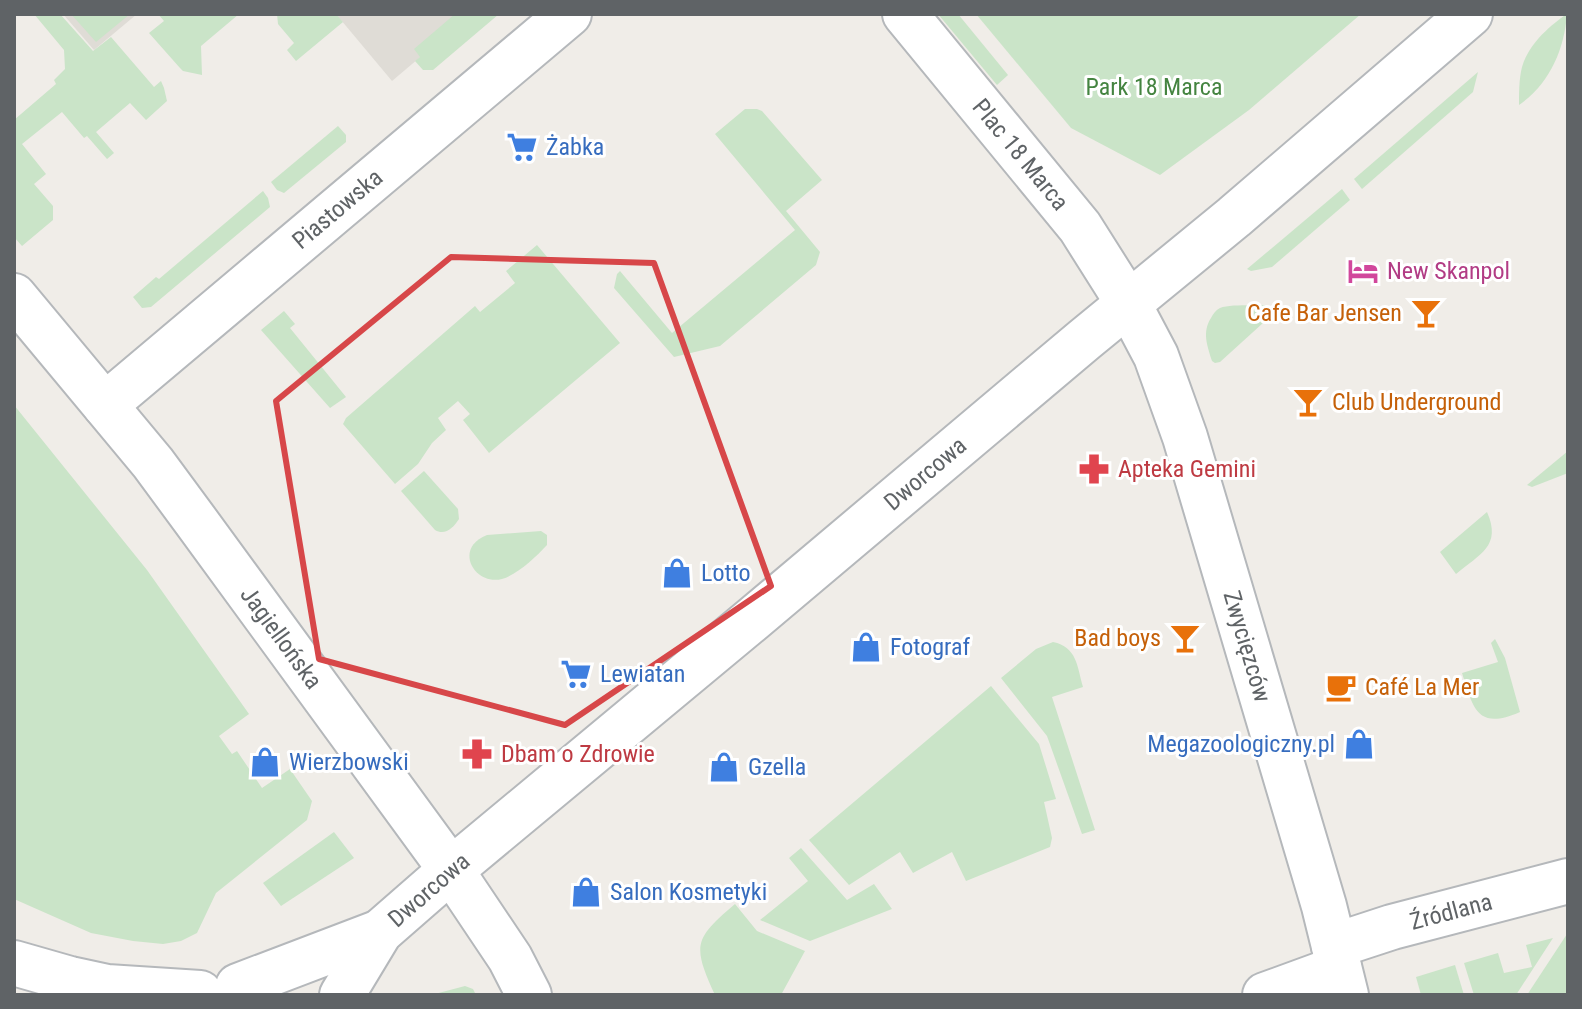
<svg xmlns="http://www.w3.org/2000/svg" width="1582" height="1009" viewBox="0 0 1582 1009" font-family="'Roboto Condensed',sans-serif">
<rect width="100%" height="100%" fill="#f0ede8"/>
<g fill="#dfdcd6">
<polygon points="63,14 137,14 94,50"/>
<polygon points="336,14 471,14 392,81"/>
</g>
<g fill="#cae4c8">
<polygon points="34,14 60,14 93,51 111,37 154,87 161,81 164,88 167,101 146,120 130,103 96,132 114,153 107,159 87,136 84,138 62,112 22,144 46,174 34,184 53,206 53,220 22,246 14,237 14,120 56,84 54,80 65,69 64,50"/>
<polygon points="71,14 130,14 96,42"/>
<polygon points="158,14 239,14 201,46 202,75 183,71 180,68 149,33 164,21"/>
<polygon points="277,14 336,14 343,22 296,61 287,50 294,43 278,24"/>
<polygon points="455,14 499,14 433,70 423,70 415,61 420,57 414,49"/>
<polygon points="938,14 958,14 1008,75 997,85"/>
<polygon points="976,14 1361,14 1249,110 1160,175 1071,128"/>
<path d="M1567,14C1564,51 1549,84 1519,105C1519,92 1519,79 1522,67C1528,45 1549,26 1567,14Z"/>
<polygon points="1478,72 1473,92 1362,189 1354,179"/>
<polygon points="745,109 757,109 762,111 822,180 786,211 820,252 816,265 720,346 674,357 614,288 617,274 620,271 672,333 795,230 715,134"/>
<polygon points="338,126 346,135 346,142 284,193 277,190 271,182"/>
<polygon points="1342,189 1350,200 1272,267 1251,271 1247,269"/>
<polygon points="263,191 268,198 270,207 151,307 142,308 133,297 156,277 159,279"/>
<polygon points="537,245 620,343 489,453 463,420 470,414 458,401 438,418 446,430 432,443 418,464 395,484 343,424 346,418 475,306 480,312 515,283 506,271"/>
<path d="M1265,305L1271,314L1262,322L1263,323L1220,362L1215,363L1212,361C1207,345 1202,332 1211,318C1213,314 1216,310 1220,308C1230,304 1254,306 1265,305Z"/>
<polygon points="284,311 295,324 290,328 346,397 330,408 261,330"/>
<polygon points="14,405 147,570 249,714 219,736 232,754 237,751 262,788 290,769 312,801 307,820 216,893 197,933 181,941 163,944 133,941 91,933 14,899"/>
<polygon points="1568,451 1568,473 1532,487 1527,485"/>
<path d="M424,471L458,509L459,519C453,528 445,536 435,530L401,491Z"/>
<path d="M1487,512C1502,546 1480,554 1456,574L1440,552Z"/>
<path d="M541,531L547,535V545C536,557 518,574 502,579C474,586 453,548 487,535Z"/>
<path d="M1495,639L1505,658L1520,712C1477,731 1473,708 1462,673L1498,662L1491,643Z"/>
<path d="M1053,642C1077,647 1077,666 1083,687L1052,697L1095,830L1082,834L1047,736L1001,678L1036,649Z"/>
<polygon points="991,686 1039,744 1056,799 1044,802 1052,838 1050,847 966,881 952,852 913,873 900,852 849,885 809,840"/>
<polygon points="334,832 354,858 281,906 263,883"/>
<polygon points="801,848 847,900 874,884 892,909 810,941 760,920 808,881 789,858"/>
<path d="M735,904L757,931L805,951L781,995H715C692,945 694,939 735,904Z"/>
<polygon points="1568,933 1568,995 1527,995 1567,934"/>
<polygon points="1553,938 1516,995 1474,995 1464,963 1498,953 1504,973 1532,967 1526,945"/>
<polygon points="1455,965 1464,995 1421,995 1416,977"/>
<polygon points="465,986 473,989 476,995 431,995"/>
</g>
<g fill="none" stroke-linecap="round" stroke-linejoin="round">
<g stroke="#b5b8bb" stroke-width="48">
<g id="minor">
<path id="s1" d="M105,405L569,14"/>
<path id="s2" d="M1334,946L1392,927L1568,881"/>
<polyline points="14,963 70,979 107,987 200,993"/>
<polyline points="238,986 380,932"/>
<polyline points="342,995 380,932 451,870"/>
<polyline points="1265,995 1339,968"/>
</g>
</g>
<g stroke="#b5b8bb" stroke-width="48">
<g id="tertiary">
<path id="s3" d="M905,14L1080,227L1128,303L1156,356L1185,437L1324,906L1346,995"/>
<path id="s4" d="M14,296L153,463L195,520L451,870L510,958L529,995"/>
<path id="s5" d="M451,870L753,619L1084,340L1234,217L1470,14"/>
</g>
</g>
<use href="#minor" stroke="#fff" stroke-width="44"/>
<use href="#tertiary" stroke="#fff" stroke-width="44"/>
</g>
<path fill="none" stroke="#d74749" stroke-width="6" stroke-linejoin="round" d="M451,257L654,263L771,586L565,725L319,659L276,401Z"/>
<defs>
<g id="supermarket-bare" transform="scale(2.4)"><path d="M-6-5.5h2.5l.6 2H6L4.5 2H-2.5L-4.4-4H-6ZM-1.5 3.2a1.3 1.3 0 1 0 .1 0ZM3 3.2a1.3 1.3 0 1 0 .1 0Z" fill="#3f7fe0" stroke="#fff" stroke-width="2.5" paint-order="stroke"/></g>
<g id="hotel-bare" transform="scale(2.4)"><path d="M-6-4.5h1.5V1H6V5H4.5V3h-9V5H-6ZM-4 0a1.8 1.8 0 1 1 3.6 0ZM.5 0V-2.5h3Q6-2.5 6 0Z" fill="#d1479c" stroke="#fff" stroke-width="2.5" paint-order="stroke"/></g>
<g id="bar-bare" transform="scale(2.4)"><path d="M-6-5H6L.8 .8V4.5H3.5V6h-7V4.5H-.8V.8Z" fill="#e8710a" stroke="#fff" stroke-width="2.5" paint-order="stroke"/></g>
<g id="pharmacy-bare" transform="scale(2.4)"><path d="M-2-6h4v4h4v4h-4v4h-4v-4h-4v-4h4Z" fill="#e0444e" stroke="#fff" stroke-width="2.5" paint-order="stroke"/></g>
<g id="shop-bare" transform="scale(2.4)"><path d="M-5-2.5h2.3a2.7 3.5 0 0 1 5.4 0H5L5.5 6h-11ZM-1.5-2.5h3a1.5 2.3 0 0 0-3 0Z" fill="#3f7fe0" stroke="#fff" stroke-width="2.5" paint-order="stroke"/></g>
<g id="cafe-bare" transform="scale(2.4)"><path d="M-5.5-4.5H6V0H3Q3 3.5 0 3.5H-2.5Q-5.5 3.5-5.5 0ZM3-3.2v2h1.7v-2ZM-6 4.5H4V6H-6Z" fill="#e8710a" stroke="#fff" stroke-width="2.5" paint-order="stroke"/></g>
</defs>
<g fill-rule="evenodd">
<use href="#supermarket-bare" x="522" y="147"/>
<use href="#hotel-bare" x="1363" y="271"/>
<use href="#bar-bare" x="1426" y="313"/>
<use href="#bar-bare" x="1308" y="402"/>
<use href="#pharmacy-bare" x="1094" y="469"/>
<use href="#shop-bare" x="677" y="573"/>
<use href="#bar-bare" x="1185" y="638"/>
<use href="#shop-bare" x="866" y="647"/>
<use href="#supermarket-bare" x="576" y="674"/>
<use href="#cafe-bare" x="1341" y="687"/>
<use href="#shop-bare" x="1359" y="744"/>
<use href="#pharmacy-bare" x="477" y="754"/>
<use href="#shop-bare" x="265" y="762"/>
<use href="#shop-bare" x="724" y="767"/>
<use href="#shop-bare" x="586" y="892"/>
</g>
<g text-anchor="middle" dominant-baseline="central" stroke-width="6" stroke-linejoin="round" paint-order="stroke">
<g font-size="24" fill="#448440" stroke="#fff">
<text x="1154" y="87">Park 18 Marca</text>
</g>
<g font-size="24" fill="#366cbe" stroke="#fff" text-anchor="start">
<text x="546" y="147">Żabka</text>
<text x="701" y="573">Lotto</text>
<text x="890" y="647">Fotograf</text>
<text x="600" y="674">Lewiatan</text>
<text x="1335" y="744" text-anchor="end">Megazoologiczny.pl</text>
<text x="289" y="762">Wierzbowski</text>
<text x="748" y="767">Gzella</text>
<text x="610" y="892">Salon Kosmetyki</text>
</g>
<g font-size="24" fill="#5f6366" stroke="#fff">
<text stroke="none"><textPath href="#s3" startOffset="182">Plac 18 Marca</textPath></text>
<text stroke="none"><textPath href="#s1" startOffset="304">Piastowska</textPath></text>
<text stroke="none"><textPath href="#s5" startOffset="618">Dworcowa</textPath></text>
<text stroke="none"><textPath href="#s4" startOffset="434">Jagiellońska</textPath></text>
<text stroke="none"><textPath href="#s3" startOffset="730">Zwycięzców</textPath></text>
<text transform="translate(429 890) rotate(-41)">Dworcowa</text>
<text stroke="none"><textPath href="#s2" startOffset="122">Źródlana</textPath></text>
</g>
<g font-size="24" fill="#b23c85" stroke="#fff" text-anchor="start">
<text x="1387" y="271">New Skanpol</text>
</g>
<g font-size="24" fill="#c56008" stroke="#fff" text-anchor="end">
<text x="1402" y="313">Cafe Bar Jensen</text>
<text x="1332" y="402" text-anchor="start">Club Underground</text>
<text x="1161" y="638">Bad boys</text>
<text x="1365" y="687" text-anchor="start">Café La Mer</text>
</g>
<g font-size="24" fill="#be3a42" stroke="#fff" text-anchor="start">
<text x="1118" y="469">Apteka Gemini</text>
<text x="501" y="754">Dbam o Zdrowie</text>
</g>
</g>
<rect width="1582" height="1009" fill="none" stroke="#5f6366" stroke-width="32"/>
</svg>
